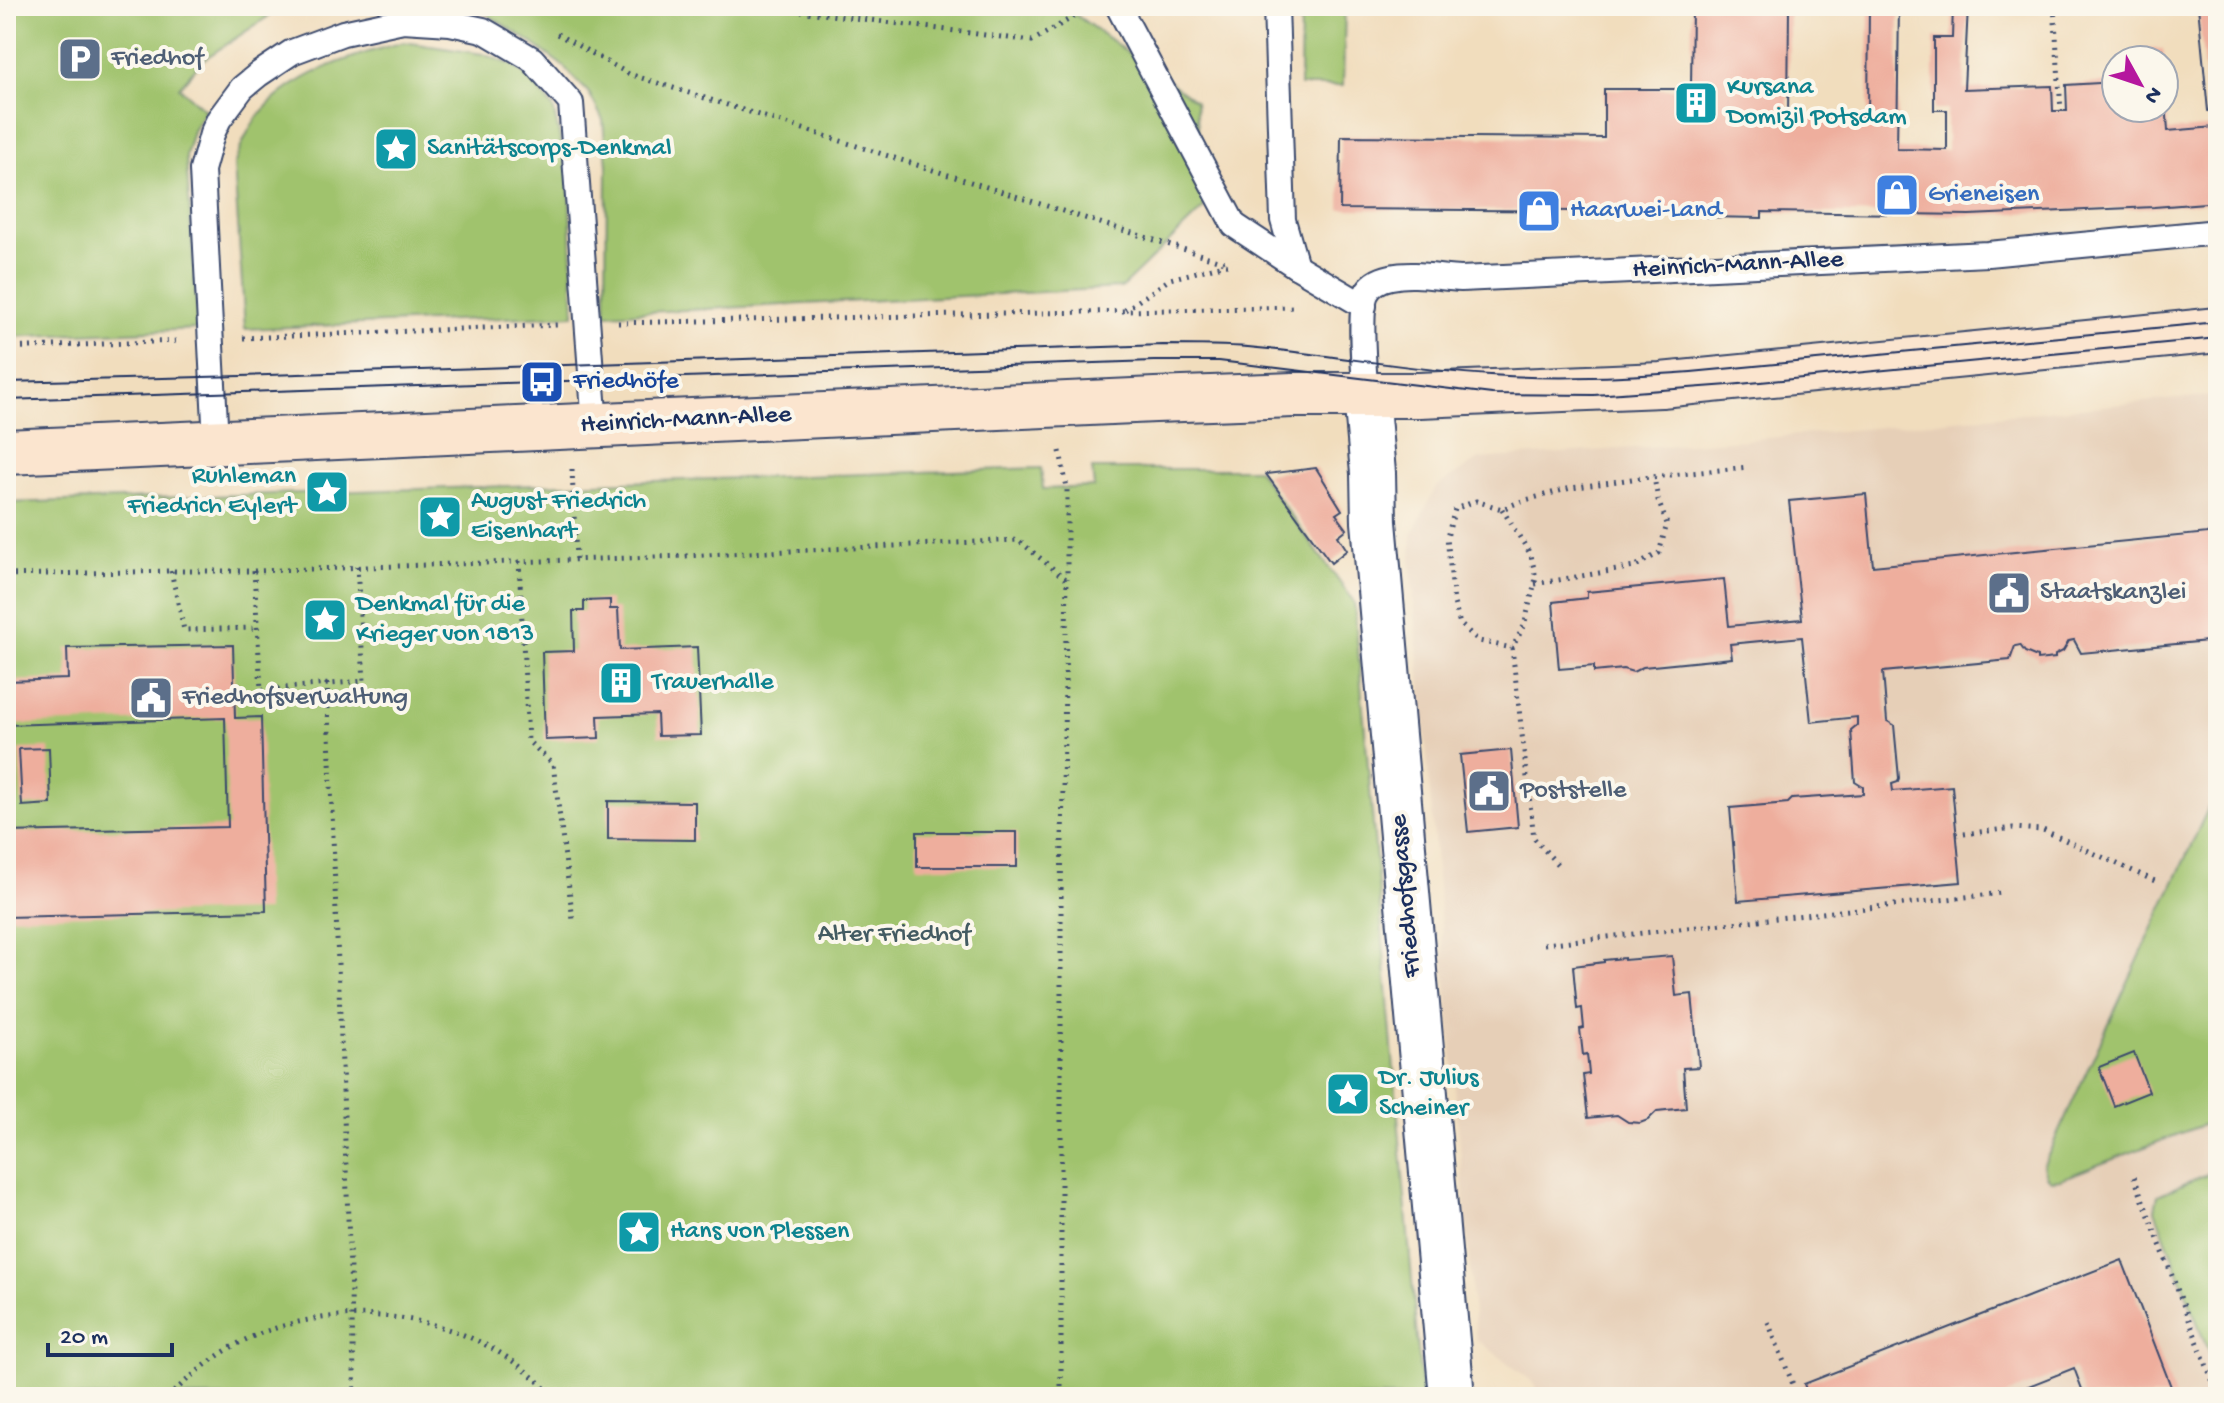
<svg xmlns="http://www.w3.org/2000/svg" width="2224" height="1403" viewBox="0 0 2224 1403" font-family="'Gochi Hand',sans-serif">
<rect width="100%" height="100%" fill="#fbf7ec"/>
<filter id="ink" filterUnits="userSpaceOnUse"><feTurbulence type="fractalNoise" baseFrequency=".0125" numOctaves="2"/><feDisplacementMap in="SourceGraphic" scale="16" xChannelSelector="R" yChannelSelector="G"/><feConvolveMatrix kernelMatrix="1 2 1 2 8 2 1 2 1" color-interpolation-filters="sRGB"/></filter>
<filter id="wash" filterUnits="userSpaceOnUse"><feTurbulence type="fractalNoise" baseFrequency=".006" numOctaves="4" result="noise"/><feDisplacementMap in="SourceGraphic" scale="32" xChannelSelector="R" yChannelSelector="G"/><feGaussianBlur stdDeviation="1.8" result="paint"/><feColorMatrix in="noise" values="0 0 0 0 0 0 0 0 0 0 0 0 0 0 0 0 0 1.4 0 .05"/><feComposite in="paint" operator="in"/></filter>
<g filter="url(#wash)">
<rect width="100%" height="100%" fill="#f1ddbd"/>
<polygon fill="#e6cfb7" points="2218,395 2218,1397 1539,1397 1533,1382 1476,1339 1411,565 1412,534 1436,487 1479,459 1746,440"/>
<g fill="#a0c36d" stroke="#5e7966" stroke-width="2">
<polygon points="6,6 284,6 203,60 179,87 205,110 193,131 186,156 198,329 6,337"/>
<polygon points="420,6 1067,6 1069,10 1196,101 1204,208 1121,288 606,314 607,166 603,120 589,93 563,66 532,43 485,13 420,8"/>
<polygon points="1301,6 1345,6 1343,86 1300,86"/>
<path d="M404,42L483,54L512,65L533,82L553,108L569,178L574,315L245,329L234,165C240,149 246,133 256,119C289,74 352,56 404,42Z"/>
<polygon points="1041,468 1043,489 1094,487 1092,469 1257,469 1354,602 1422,1397 6,1397 6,503"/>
<polygon points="2218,787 2218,1119 2061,1179 2051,1180 2046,1176 2043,1166"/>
<polygon points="2218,1169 2218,1378 2155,1210 2158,1195"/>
</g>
<g id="blocks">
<g fill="#eeae9d">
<polygon points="1692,6 1789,6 1788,117 1868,117 1869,6 1899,6 1897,149 1947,150 1947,110 1934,110 1934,38 1952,38 1953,6 1968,6 1964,89 2052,86 2053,111 2067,111 2066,85 2116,82 2116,108 2164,108 2164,102 2166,101 2168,131 2215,127 2218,123 2218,202 2154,207 1969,215 1762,212 1762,218 1706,217 1705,212 1340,209 1341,136 1604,138 1604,89 1691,89"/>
<polygon points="2198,6 2218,6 2218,117 2214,112 2208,111"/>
<polygon points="2142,49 2163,49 2164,60 2145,60"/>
<polygon points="1316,468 1342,510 1336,514 1347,529 1338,536 1347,550 1331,563 1266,474"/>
<polygon points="1866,494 1873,566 2218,532 2218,640 2081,653 2074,640 2069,641 2063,651 2055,655 2055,658 2037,660 2037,657 2025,652 2020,645 2015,646 2010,660 1883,672 1887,721 1894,725 1899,778 1898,782 1892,784 1893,791 1952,786 1961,882 1738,901 1730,808 1788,803 1792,799 1863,794 1863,787 1855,782 1851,730 1857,725 1857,717 1811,722 1802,637 1730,644 1732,658 1643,667 1633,672 1623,669 1594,672 1594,666 1559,669 1553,602 1587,598 1587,592 1724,579 1729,626 1802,619 1789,501"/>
<polygon points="610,600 610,609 618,609 620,650 697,647 701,735 658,736 657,714 598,716 599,738 545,740 542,652 574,651 573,611 584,611 584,601"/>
<polygon points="233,645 235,718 261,717 266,911 6,917 6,832 228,827 225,718 6,725 6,681 68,679 67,648"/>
<polygon points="49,748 51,804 22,806 19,749"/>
<polygon points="1511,750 1518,827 1468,832 1460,755"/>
<polygon points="608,801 695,802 695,840 608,839"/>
<rect x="917" y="832" width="100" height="35"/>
<polygon points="1672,956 1676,996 1692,994 1699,1067 1683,1068 1686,1108 1657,1111 1648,1120 1640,1123 1628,1122 1617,1115 1588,1118 1583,1075 1589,1074 1587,1054 1583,1055 1580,1029 1584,1028 1582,1008 1577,1009 1573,966 1604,962 1604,960 1624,958 1624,960"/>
<polygon points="2134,1053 2149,1092 2114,1106 2099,1067"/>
<polygon points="2122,1260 2175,1397 2085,1397 2074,1368 2001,1397 1809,1397 1804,1384"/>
</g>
</g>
</g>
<g filter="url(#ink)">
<use href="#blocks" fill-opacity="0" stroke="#3b496c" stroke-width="2"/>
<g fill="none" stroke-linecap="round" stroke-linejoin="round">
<g stroke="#3b496c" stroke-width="28">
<g id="lane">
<polyline points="1118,6 1234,225 1296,266 1364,306"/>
<polyline points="1276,6 1283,220 1296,266"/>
<path d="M1366,395C1364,374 1359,311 1366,294C1371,284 1381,279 1391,277C1413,272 1439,278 1461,279L1988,254L2218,232"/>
<polyline points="216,442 202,170 212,134 219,119 242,88 259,74 292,52 343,33 403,20 450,23 483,30 532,59 571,103 595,426"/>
</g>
</g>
<g stroke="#3b496c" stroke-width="48">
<polyline id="street" points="1366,395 1373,473 1374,522 1452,1397"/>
</g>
<g stroke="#3b496c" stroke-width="48">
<polyline id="secondary" points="6,452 1155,400 1293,395 1419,395 1661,385 2218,330"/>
</g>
<g stroke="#3b496c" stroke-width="5" stroke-dasharray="2 6" stroke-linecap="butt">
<polyline points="761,6 1032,41 1087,9"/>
<polyline points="2054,6 2061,111"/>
<polyline points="557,34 629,74 1227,263"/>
<polyline points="1125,310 1170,279 1227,264"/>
<polyline points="618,323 1296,307"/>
<polyline points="243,338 557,325"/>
<polyline points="6,348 177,341"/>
<polyline points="1060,451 1067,488 1067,579"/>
<polyline points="572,469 576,559"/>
<polyline points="1502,509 1531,555 1536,578 1524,626 1512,648"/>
<polyline points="519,561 528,741 553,764 573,920"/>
<polyline points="171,571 184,630 257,628"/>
<polyline points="254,571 261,690 364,681 357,566"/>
<polyline points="6,575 171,571 254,571 685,556 1018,540 1067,580 1061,892 1061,1397"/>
<polyline points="1535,584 1634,567 1659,553 1667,524 1658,500 1654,477"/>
<polyline points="327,683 355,1397"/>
<polyline points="1956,835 2013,828 2043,830 2157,882"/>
<polyline points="1557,864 1534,838 1512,648 1479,641 1460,624 1454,603 1447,537 1455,509 1476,501 1502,509 1522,501 1571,488 1632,479 1749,467"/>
<polyline points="1544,944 2002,893"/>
<polyline points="2134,1177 2218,1395"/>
<polyline points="1768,1322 1798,1397"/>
<path d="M168,1397C192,1375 217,1353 247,1339C347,1294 479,1313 553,1397"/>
</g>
<use href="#lane" stroke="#fff" stroke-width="24"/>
<use href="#street" stroke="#fff" stroke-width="44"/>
<use href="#secondary" stroke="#fbe5cf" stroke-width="44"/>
<g stroke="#1b2f5e" stroke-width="2">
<path d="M6,382L241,376L1163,345C1191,345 1220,345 1248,347C1329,354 1409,370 1490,375C1557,380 1624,377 1691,372L2218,322"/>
<polyline points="6,400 1154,361 1219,361 1492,394 1594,395 1729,385 2218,338"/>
</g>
</g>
</g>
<defs>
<g id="parking-square" transform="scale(2.3)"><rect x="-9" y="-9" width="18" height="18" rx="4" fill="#5c6f8a" stroke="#fbf7ec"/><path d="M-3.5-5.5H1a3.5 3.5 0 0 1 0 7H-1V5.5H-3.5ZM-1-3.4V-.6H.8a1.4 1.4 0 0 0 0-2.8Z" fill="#fff"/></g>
<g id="building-square" transform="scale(2.3)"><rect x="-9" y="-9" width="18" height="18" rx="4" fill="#0f9aa8" stroke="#fbf7ec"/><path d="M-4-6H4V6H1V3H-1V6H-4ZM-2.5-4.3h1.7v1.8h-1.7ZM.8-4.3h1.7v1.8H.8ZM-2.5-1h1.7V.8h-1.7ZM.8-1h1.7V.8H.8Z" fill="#fff"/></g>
<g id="sight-square" transform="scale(2.3)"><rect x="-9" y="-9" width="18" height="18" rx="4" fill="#0f9aa8" stroke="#fbf7ec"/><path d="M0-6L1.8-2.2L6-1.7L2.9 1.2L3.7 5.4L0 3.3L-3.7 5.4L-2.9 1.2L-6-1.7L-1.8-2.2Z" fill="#fff"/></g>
<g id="shop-square" transform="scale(2.3)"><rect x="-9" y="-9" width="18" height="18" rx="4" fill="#3f7fe0" stroke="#fbf7ec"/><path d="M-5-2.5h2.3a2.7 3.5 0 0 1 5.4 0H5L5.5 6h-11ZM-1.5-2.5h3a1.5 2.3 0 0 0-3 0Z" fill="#fff"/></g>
<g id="bus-square" transform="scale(2.3)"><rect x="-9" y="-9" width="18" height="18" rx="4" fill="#1a4fb4" stroke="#fbf7ec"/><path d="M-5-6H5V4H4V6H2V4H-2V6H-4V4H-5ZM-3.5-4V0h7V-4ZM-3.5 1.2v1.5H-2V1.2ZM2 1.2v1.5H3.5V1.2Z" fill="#fff"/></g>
<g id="civic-square" transform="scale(2.3)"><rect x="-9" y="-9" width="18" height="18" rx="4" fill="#5c6f8a" stroke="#fbf7ec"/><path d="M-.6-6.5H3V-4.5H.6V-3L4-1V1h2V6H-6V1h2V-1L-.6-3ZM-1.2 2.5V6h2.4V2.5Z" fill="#fff"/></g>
</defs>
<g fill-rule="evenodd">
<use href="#parking-square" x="80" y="59"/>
<use href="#building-square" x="1696" y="103"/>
<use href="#sight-square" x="396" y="149"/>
<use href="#shop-square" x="1897" y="195"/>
<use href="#shop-square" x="1539" y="211"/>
<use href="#bus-square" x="542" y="382"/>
<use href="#sight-square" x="327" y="492"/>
<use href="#sight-square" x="440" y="517"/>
<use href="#civic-square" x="2009" y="593"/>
<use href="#sight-square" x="325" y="620"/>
<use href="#building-square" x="621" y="683"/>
<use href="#civic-square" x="151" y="698"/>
<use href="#civic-square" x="1489" y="791"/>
<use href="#sight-square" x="1348" y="1094"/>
<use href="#sight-square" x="639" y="1232"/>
</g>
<g text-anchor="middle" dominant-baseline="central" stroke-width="8" stroke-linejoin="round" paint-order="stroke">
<g font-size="26" fill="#4e5e75" stroke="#fbf7ec" text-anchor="start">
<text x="111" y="59">Friedhof</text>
<text x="2040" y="593">Staatskanzlei</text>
<text x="182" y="698">Friedhofsverwaltung</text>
<text x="1520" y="791">Poststelle</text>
</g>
<g font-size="26" fill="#0d838f" stroke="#fbf7ec" text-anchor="start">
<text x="1727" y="88">Kursana<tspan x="1727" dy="30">Domizil Potsdam</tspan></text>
<text x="427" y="149">Sanitätscorps-Denkmal</text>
<text x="296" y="477" text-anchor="end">Ruhleman<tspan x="296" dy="30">Friedrich Eylert</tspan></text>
<text x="471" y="502">August Friedrich<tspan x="471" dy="30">Eisenhart</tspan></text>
<text x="356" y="605">Denkmal für die<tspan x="356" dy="30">Krieger von 1813</tspan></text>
<text x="652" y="683">Trauerhalle</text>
<text x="1379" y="1079">Dr. Julius<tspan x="1379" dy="30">Scheiner</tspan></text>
<text x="670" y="1232">Hans von Plessen</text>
</g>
<g font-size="26" fill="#366cbe" stroke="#fbf7ec" text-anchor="start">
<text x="1928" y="195">Grieneisen</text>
<text x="1570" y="211">Haarwei-Land</text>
</g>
<g font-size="26" fill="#1b2f5e" stroke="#fbf7ec">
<text transform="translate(1738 266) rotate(-3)">Heinrich-Mann-Allee</text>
<text transform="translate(686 421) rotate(-3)">Heinrich-Mann-Allee</text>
<text transform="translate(1407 896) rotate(-95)">Friedhofsgasse</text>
</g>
<g font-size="26" fill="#164399" stroke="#fbf7ec" text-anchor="start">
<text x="573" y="382">Friedhöfe</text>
</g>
<g font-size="26" fill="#435b62" stroke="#fbf7ec">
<text x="894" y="935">Alter Friedhof</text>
</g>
</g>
<rect width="2224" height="1403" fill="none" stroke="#fbf7ec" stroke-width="32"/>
<g transform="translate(2140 84) rotate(130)"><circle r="38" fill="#fbf7ec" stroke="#a1a7b3" stroke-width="2"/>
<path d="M0-6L14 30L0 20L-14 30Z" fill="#b5179e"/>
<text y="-12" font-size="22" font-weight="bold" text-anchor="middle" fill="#1b2f5e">N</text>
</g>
<path d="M48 1343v12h124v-12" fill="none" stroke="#1b2f5e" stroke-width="4"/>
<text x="60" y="1343" font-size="24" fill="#1b2f5e" stroke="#fbf7ec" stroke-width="6" paint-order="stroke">20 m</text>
</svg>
